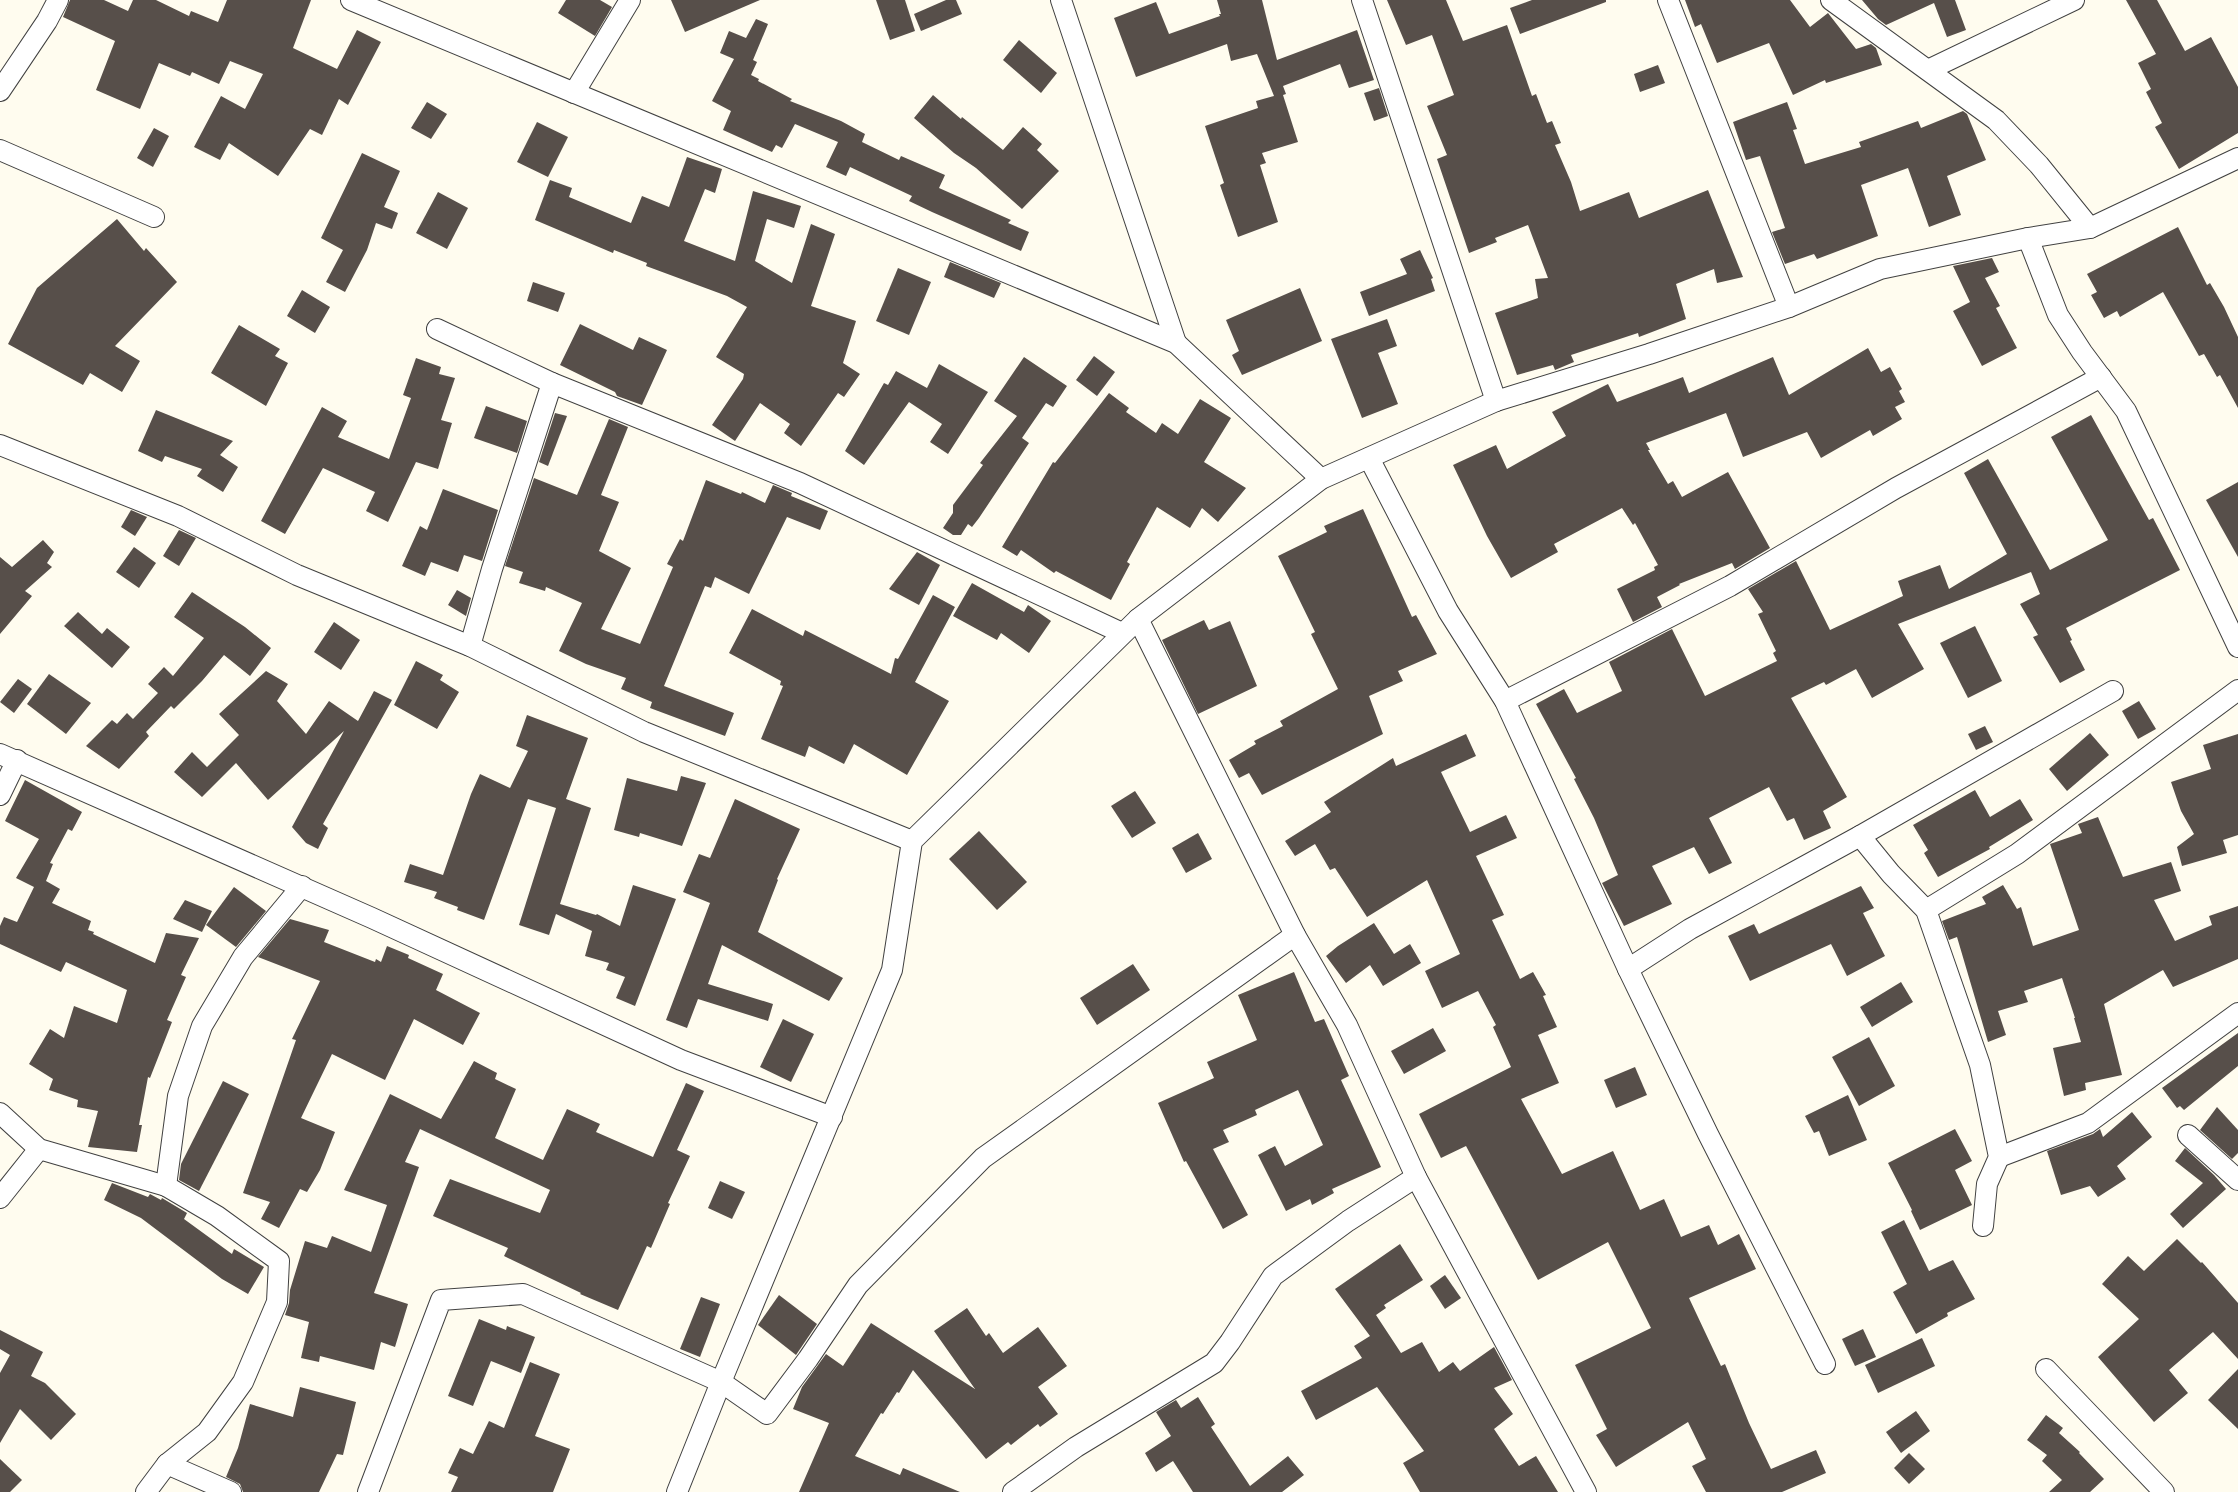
<svg xmlns="http://www.w3.org/2000/svg" width="2238" height="1492" viewBox="0 0 2238 1492" font-family="'Playfair Display',serif">
<rect width="100%" height="100%" fill="#fffcef"/>
<g fill="#574f4a">
<polygon points="70,0 104,0 128,11 133,0 156,0 189,16 191,11 218,22 227,0 311,0 293,48 337,69 357,30 381,42 348,105 339,99 322,135 310,129 278,176 229,143 220,160 194,147 221,96 245,109 263,74 230,61 219,84 192,72 190,76 159,63 140,109 96,90 115,41 63,17"/>
<polygon points="566,0 600,0 612,7 595,36 558,13"/>
<polygon points="671,0 760,0 685,32"/>
<polygon points="876,0 905,0 915,31 890,40"/>
<polygon points="946,0 956,0 962,14 921,31 914,14"/>
<polygon points="1217,0 1262,0 1277,60 1357,30 1374,80 1349,88 1340,64 1283,86 1286,94 1283,95 1298,142 1262,153 1266,163 1260,165 1278,222 1238,237 1220,185 1224,183 1205,126 1258,108 1256,101 1274,96 1257,54 1231,61 1227,44 1136,77 1114,18 1156,2 1169,34 1220,16 1219,14 1221,14"/>
<polygon points="1387,0 1446,0 1463,41 1507,25 1532,96 1536,94 1547,123 1552,121 1561,143 1555,145 1571,182 1580,211 1629,192 1639,218 1708,190 1743,277 1717,283 1714,269 1676,284 1686,319 1639,337 1638,333 1571,355 1574,362 1555,370 1553,365 1517,375 1495,313 1538,298 1535,279 1548,278 1528,225 1495,238 1497,242 1469,253 1437,159 1447,155 1427,106 1454,95 1432,35 1406,45"/>
<polygon points="1532,0 1606,0 1606,2 1520,34 1510,8"/>
<polygon points="1685,0 1790,0 1810,27 1828,13 1856,49 1871,44 1876,48 1882,65 1826,83 1825,80 1793,95 1769,43 1717,63 1701,24 1695,27"/>
<polygon points="1862,0 1955,0 1966,30 1947,37 1934,3 1886,25 1878,19"/>
<polygon points="2126,0 2157,0 2185,51 2211,37 2238,87 2238,133 2179,169 2155,127 2162,123 2146,92 2151,89 2138,63 2156,54"/>
<polygon points="756,19 768,24 753,60 757,62 751,75 759,79 758,81 792,99 790,101 841,121 865,134 862,142 899,160 901,156 945,175 939,188 1011,220 1008,223 1029,232 1021,251 932,212 909,201 912,196 850,167 846,176 826,167 838,142 795,124 782,148 776,145 772,152 723,130 731,111 712,101 734,59 720,53 729,31 746,38"/>
<polygon points="1019,40 1057,73 1041,93 1003,60"/>
<polygon points="1658,65 1665,83 1640,92 1634,74"/>
<polygon points="1379,88 1388,116 1374,121 1364,93"/>
<polygon points="933,95 961,119 962,117 1003,150 1023,127 1042,144 1037,150 1059,171 1022,209 976,168 954,153 914,118"/>
<polygon points="427,102 447,114 431,139 411,128"/>
<polygon points="1787,102 1797,129 1793,130 1805,164 1861,147 1859,142 1918,121 1921,128 1963,111 1967,114 1986,160 1947,176 1961,215 1929,227 1908,168 1861,185 1878,236 1817,259 1814,254 1785,264 1772,232 1785,228 1760,156 1746,160 1733,122"/>
<polygon points="537,122 568,137 548,177 517,162"/>
<polygon points="154,128 169,136 153,167 137,158"/>
<polygon points="362,153 400,171 384,207 398,213 392,229 376,223 367,250 345,292 326,282 343,250 321,238"/>
<polygon points="687,157 722,169 715,193 705,189 684,241 735,261 753,191 801,206 794,228 767,219 755,261 792,283 811,224 835,234 811,306 856,321 843,363 860,374 844,397 838,393 801,446 784,433 790,424 760,403 735,441 712,425 743,379 744,374 716,357 747,307 727,296 646,266 647,263 614,250 613,253 535,220 550,180 572,188 569,197 631,223 642,196 669,207"/>
<polygon points="438,192 468,208 447,249 416,233"/>
<polygon points="117,219 144,251 146,248 177,282 115,346 140,361 122,392 90,373 83,385 8,344 37,288"/>
<polygon points="2178,227 2207,285 2210,283 2224,307 2238,337 2238,408 2220,375 2217,377 2204,354 2199,356 2163,292 2120,317 2117,311 2104,318 2091,295 2097,292 2087,274"/>
<polygon points="1420,250 1433,278 1431,279 1435,291 1369,316 1360,292 1407,274 1400,259"/>
<polygon points="1992,258 1999,272 1985,278 2000,306 1996,308 2017,348 1982,366 1953,311 1970,302 1953,266"/>
<polygon points="950,262 1001,283 994,298 944,277"/>
<polygon points="898,268 931,282 909,335 876,321"/>
<polygon points="533,282 565,293 558,312 527,301"/>
<polygon points="1300,288 1322,341 1242,375 1232,355 1239,351 1226,320"/>
<polygon points="302,290 330,307 315,333 287,316"/>
<polygon points="1387,319 1397,346 1378,353 1398,404 1362,418 1331,339"/>
<polygon points="580,324 633,350 639,337 667,350 642,405 617,396 615,392 560,365"/>
<polygon points="239,325 280,349 275,356 288,363 266,406 211,373"/>
<polygon points="1868,348 1881,372 1890,367 1902,389 1899,391 1905,402 1895,407 1902,419 1873,436 1870,430 1821,458 1807,432 1743,457 1726,413 1646,443 1650,450 1648,450 1668,484 1673,481 1682,497 1728,472 1770,548 1735,569 1732,563 1679,584 1680,585 1657,597 1662,607 1633,622 1617,589 1655,570 1654,567 1658,565 1635,523 1633,525 1622,508 1554,544 1558,552 1511,578 1487,536 1453,465 1496,445 1507,469 1566,436 1552,412 1608,384 1617,402 1683,377 1689,393 1773,357 1789,395"/>
<polygon points="1094,356 1115,372 1097,396 1076,380"/>
<polygon points="1024,357 1067,386 1053,407 1046,403 1022,438 1029,443 979,518 972,527 968,524 961,535 953,535 943,528 953,513 953,505 983,465 980,463 1017,416 994,401"/>
<polygon points="416,358 441,367 439,374 455,378 441,420 452,423 438,469 416,462 388,522 366,511 375,492 323,468 285,534 261,521 322,407 347,421 338,437 389,459 411,398 403,395"/>
<polygon points="939,364 988,392 948,454 930,442 942,424 909,402 864,465 845,451 884,383 888,385 896,371 927,388"/>
<polygon points="1109,393 1129,408 1126,412 1156,433 1162,423 1178,434 1200,399 1231,418 1204,462 1246,488 1218,522 1202,508 1190,528 1157,507 1127,562 1130,564 1111,600 1056,571 1054,573 1021,550 1017,556 1002,547 1053,462 1055,463"/>
<polygon points="486,406 527,421 517,453 474,438"/>
<polygon points="156,410 233,441 220,455 238,467 223,492 197,476 202,469 165,456 162,462 138,451"/>
<polygon points="555,413 567,416 548,466 539,462"/>
<polygon points="2091,415 2149,520 2153,518 2180,570 2066,628 2072,640 2070,641 2085,670 2060,683 2033,637 2038,635 2020,604 2040,594 2031,572 1898,624 1924,669 1872,698 1856,669 1826,685 1824,682 1791,698 1847,797 1823,811 1831,828 1804,840 1794,818 1787,821 1769,787 1709,818 1732,863 1709,874 1694,847 1652,866 1672,904 1624,926 1602,883 1618,875 1594,818 1574,779 1576,778 1536,704 1564,689 1577,713 1622,691 1609,662 1672,629 1705,696 1777,661 1773,653 1776,651 1758,614 1763,612 1748,589 1796,561 1830,630 1903,596 1898,581 1940,565 1949,589 2007,554 1964,473 1988,459 2050,570 2108,540 2051,437"/>
<polygon points="609,419 628,427 601,495 619,502 599,551 631,568 601,629 640,644 673,567 667,564 680,539 683,541 706,480 741,494 742,492 765,503 773,485 792,493 791,496 828,511 820,530 787,517 749,594 715,577 711,588 705,586 664,686 734,713 725,736 650,708 652,702 621,689 626,678 586,664 559,651 582,603 546,587 545,591 519,583 523,572 505,566 534,478 577,495"/>
<polygon points="2238,482 2238,557 2206,500"/>
<polygon points="443,489 498,510 482,561 464,555 458,572 431,562 425,576 402,566 420,526 427,530"/>
<polygon points="1363,509 1412,617 1416,615 1437,654 1398,671 1403,681 1369,696 1383,734 1262,795 1249,773 1239,778 1229,760 1256,744 1254,741 1283,726 1280,721 1338,689 1311,634 1315,632 1278,556 1327,532 1324,526"/>
<polygon points="131,510 147,517 135,536 121,527"/>
<polygon points="179,530 196,538 179,566 163,556"/>
<polygon points="43,540 54,552 47,563 52,567 25,591 32,596 0,634 0,557 12,567"/>
<polygon points="134,547 156,563 139,588 116,572"/>
<polygon points="917,552 940,565 919,605 889,589"/>
<polygon points="972,583 1024,612 1028,605 1051,621 1029,653 1001,633 997,640 953,616"/>
<polygon points="457,590 471,598 466,616 448,605"/>
<polygon points="192,592 245,627 271,648 250,676 224,655 202,681 174,709 171,706 146,732 149,736 119,769 86,746 112,720 117,724 127,713 133,719 158,693 148,684 164,667 173,676 204,638 174,617"/>
<polygon points="933,595 955,607 915,682 949,701 907,775 854,744 844,764 809,746 805,757 761,739 783,686 780,685 781,681 729,653 752,609 803,636 805,630 891,674 895,658 898,659"/>
<polygon points="78,612 102,634 107,628 130,647 112,668 64,626"/>
<polygon points="1204,620 1209,630 1230,621 1257,686 1198,714 1162,640"/>
<polygon points="334,622 360,640 341,670 314,652"/>
<polygon points="1975,626 2002,681 1968,698 1940,643"/>
<polygon points="416,661 443,675 440,680 459,692 437,729 394,705"/>
<polygon points="266,671 288,684 277,701 306,734 329,701 358,721 374,691 392,700 323,824 328,828 318,849 306,843 292,827 344,731 268,800 236,763 202,797 174,772 192,752 207,767 239,735 219,714"/>
<polygon points="49,674 91,703 66,734 27,704"/>
<polygon points="18,679 32,689 14,713 0,702"/>
<polygon points="2139,701 2156,729 2138,739 2122,711"/>
<polygon points="527,715 588,738 566,799 591,808 560,904 596,915 597,914 620,926 633,885 676,899 635,1006 616,998 625,977 606,970 609,963 585,956 592,931 556,914 549,935 519,925 556,808 528,799 484,920 457,910 458,907 434,898 437,892 404,882 410,864 443,875 471,794 480,774 510,788 528,751 516,746"/>
<polygon points="1985,726 1993,742 1976,750 1968,734"/>
<polygon points="2090,733 2109,755 2067,791 2049,769"/>
<polygon points="1466,734 1476,756 1441,772 1470,832 1506,815 1517,838 1476,856 1504,915 1492,920 1520,979 1533,972 1546,995 1543,996 1557,1027 1538,1035 1559,1083 1521,1099 1562,1174 1613,1151 1640,1210 1664,1199 1681,1237 1709,1225 1718,1245 1739,1234 1756,1269 1689,1298 1721,1366 1725,1364 1749,1423 1771,1469 1816,1450 1826,1473 1782,1492 1706,1492 1692,1466 1706,1459 1688,1422 1616,1467 1596,1435 1607,1429 1575,1365 1651,1328 1608,1242 1538,1280 1466,1146 1441,1158 1419,1114 1511,1067 1493,1027 1496,1025 1478,991 1442,1008 1425,971 1460,954 1427,880 1367,917 1335,868 1330,870 1315,844 1295,856 1285,841 1331,812 1324,802 1393,758 1396,766"/>
<polygon points="2238,734 2238,835 2223,840 2227,853 2182,866 2177,847 2194,834 2181,811 2171,782 2211,769 2203,745"/>
<polygon points="681,776 706,783 682,846 640,833 639,837 614,830 627,778 677,791"/>
<polygon points="25,780 82,812 72,831 68,829 50,863 53,864 46,881 60,889 52,903 91,921 88,930 94,932 93,934 155,963 166,933 199,938 181,975 186,977 167,1020 172,1022 150,1078 148,1077 139,1125 142,1125 137,1152 88,1147 98,1111 77,1107 78,1100 49,1090 53,1079 29,1064 50,1029 64,1038 74,1006 117,1023 127,990 66,962 61,972 0,944 0,926 4,917 17,922 34,887 16,878 39,839 5,821"/>
<polygon points="1975,790 1990,817 2020,799 2033,820 1989,847 1990,849 1938,877 1924,853 1928,850 1913,825"/>
<polygon points="1135,791 1156,823 1132,838 1111,806"/>
<polygon points="735,799 800,829 777,879 778,880 758,932 843,978 829,1001 722,945 708,984 773,1004 768,1021 698,999 687,1028 666,1020 710,903 683,892 699,854 710,858"/>
<polygon points="2098,817 2123,877 2171,862 2181,891 2154,900 2175,941 2212,925 2209,916 2238,906 2238,959 2173,987 2163,970 2104,1004 2122,1075 2085,1083 2086,1090 2064,1096 2053,1048 2081,1042 2074,1018 2075,1018 2062,978 2024,991 2028,1002 1998,1011 2006,1035 1988,1042 1957,937 1949,940 1942,921 1986,904 1982,897 2003,885 2017,909 2021,907 2033,946 2079,930 2050,844 2082,833 2078,824"/>
<polygon points="979,831 1027,882 997,910 949,859"/>
<polygon points="1198,833 1212,859 1186,873 1172,848"/>
<polygon points="1861,886 1874,908 1863,913 1885,956 1847,976 1831,944 1750,981 1728,936 1754,924 1759,934"/>
<polygon points="234,887 266,911 236,947 206,925"/>
<polygon points="185,900 212,911 202,932 173,919"/>
<polygon points="290,919 329,930 324,942 375,962 376,959 381,962 387,946 409,955 408,958 443,974 436,990 480,1013 463,1045 414,1019 385,1080 332,1054 301,1118 335,1132 320,1170 307,1192 300,1189 279,1228 261,1219 270,1202 243,1193 296,1040 292,1039 320,981 258,957"/>
<polygon points="1374,923 1394,954 1410,944 1421,963 1383,986 1370,965 1346,983 1326,956 1338,946"/>
<polygon points="1133,964 1150,990 1097,1025 1080,998"/>
<polygon points="1294,972 1315,1022 1324,1019 1349,1076 1341,1080 1381,1167 1332,1189 1334,1193 1312,1205 1310,1199 1286,1211 1258,1155 1275,1146 1285,1166 1323,1145 1298,1090 1255,1110 1257,1115 1223,1130 1229,1142 1213,1149 1248,1215 1223,1229 1186,1161 1184,1162 1158,1103 1214,1078 1207,1062 1257,1040 1238,995"/>
<polygon points="1901,982 1913,1002 1872,1027 1860,1007"/>
<polygon points="783,1019 814,1034 791,1082 760,1067"/>
<polygon points="1433,1028 1446,1051 1404,1074 1391,1051"/>
<polygon points="2238,1033 2238,1066 2184,1110 2180,1106 2177,1108 2162,1088"/>
<polygon points="1869,1037 1895,1086 1859,1106 1832,1057"/>
<polygon points="474,1061 497,1073 495,1079 516,1089 495,1138 543,1160 567,1109 600,1124 596,1132 653,1157 686,1083 704,1091 677,1150 690,1156 668,1203 670,1204 651,1248 647,1246 618,1310 580,1294 581,1293 504,1256 508,1248 433,1216 450,1179 540,1213 550,1190 420,1129 405,1162 419,1167 374,1293 408,1304 395,1347 381,1342 374,1370 320,1356 319,1362 301,1358 309,1322 285,1315 289,1303 290,1290 305,1241 327,1248 332,1236 371,1252 387,1205 344,1190 390,1094 441,1119"/>
<polygon points="1635,1067 1647,1095 1616,1108 1604,1080"/>
<polygon points="223,1081 249,1094 199,1191 179,1180 181,1164"/>
<polygon points="1848,1095 1867,1140 1829,1156 1819,1131 1814,1133 1805,1116"/>
<polygon points="2217,1107 2238,1130 2238,1153 2232,1159 2200,1130"/>
<polygon points="2132,1112 2152,1137 2117,1166 2126,1179 2098,1197 2090,1186 2061,1195 2047,1151 2093,1134 2100,1129 2103,1137"/>
<polygon points="1955,1129 1972,1161 1955,1170 1972,1205 1920,1230 1911,1211 1912,1210 1888,1163"/>
<polygon points="2185,1148 2214,1175 2226,1189 2183,1228 2170,1214 2203,1183 2175,1161"/>
<polygon points="720,1181 745,1192 732,1219 708,1208"/>
<polygon points="112,1183 148,1197 150,1194 161,1200 162,1198 187,1213 184,1219 232,1254 234,1249 264,1267 248,1294 222,1279 141,1218 104,1200"/>
<polygon points="1904,1220 1929,1271 1953,1260 1975,1299 1947,1313 1948,1316 1916,1334 1893,1292 1907,1284 1881,1232"/>
<polygon points="2177,1239 2201,1263 2202,1262 2238,1303 2238,1359 2213,1332 2169,1370 2188,1393 2154,1422 2098,1357 2139,1319 2102,1284 2128,1256 2144,1271"/>
<polygon points="1400,1244 1423,1280 1384,1305 1386,1308 1376,1315 1401,1353 1422,1342 1439,1372 1453,1362 1460,1371 1494,1347 1512,1380 1494,1388 1513,1414 1494,1429 1519,1466 1536,1456 1558,1492 1420,1492 1403,1463 1424,1451 1377,1387 1316,1420 1301,1391 1362,1358 1354,1346 1370,1336 1335,1289"/>
<polygon points="1445,1275 1461,1298 1445,1309 1430,1286"/>
<polygon points="779,1295 817,1324 796,1355 758,1325"/>
<polygon points="701,1297 720,1304 700,1357 680,1349"/>
<polygon points="967,1308 986,1336 989,1333 1003,1353 1038,1327 1067,1366 1038,1387 1058,1414 1040,1427 1038,1424 1011,1445 1008,1442 986,1459 913,1370 899,1393 897,1392 883,1414 881,1413 855,1456 900,1475 903,1468 960,1492 799,1492 829,1423 793,1409 802,1387 826,1354 843,1366 871,1323 975,1389 934,1331"/>
<polygon points="479,1319 506,1330 507,1326 535,1337 521,1373 491,1361 473,1406 448,1396"/>
<polygon points="1863,1329 1876,1357 1855,1366 1842,1339"/>
<polygon points="0,1330 43,1352 31,1376 45,1383 76,1414 51,1440 20,1409 0,1443 0,1373 10,1355 0,1349"/>
<polygon points="1922,1338 1935,1366 1878,1393 1865,1365"/>
<polygon points="530,1362 560,1374 535,1436 570,1449 553,1492 451,1492 458,1477 448,1473 460,1448 473,1454 489,1421 504,1428"/>
<polygon points="2238,1369 2238,1429 2208,1400"/>
<polygon points="300,1387 356,1402 343,1455 337,1454 319,1492 243,1492 240,1484 226,1477 238,1448 250,1404 293,1417"/>
<polygon points="1198,1397 1215,1424 1211,1427 1250,1486 1288,1456 1304,1475 1282,1492 1193,1492 1173,1461 1156,1472 1145,1453 1171,1436 1156,1412 1176,1400 1181,1408"/>
<polygon points="1916,1411 1930,1431 1901,1453 1886,1432"/>
<polygon points="2046,1415 2063,1428 2059,1433 2080,1452 2079,1453 2104,1479 2090,1492 2049,1492 2062,1480 2042,1461 2047,1455 2027,1440"/>
<polygon points="1909,1453 1925,1469 1909,1484 1894,1468"/>
<polygon points="0,1459 22,1480 10,1492 0,1492"/>
</g>
<g fill="none" stroke-linecap="round" stroke-linejoin="round">
<g stroke="#414141" stroke-width="22">
<g id="minor">
<polyline points="351,0 1176,343 1321,479"/>
<polyline points="1061,0 1176,343"/>
<polyline points="1362,0 1496,401"/>
<polyline points="1668,0 1789,307"/>
<polyline points="1831,0 1996,120 2039,165 2090,228"/>
<polyline points="1928,70 2074,0"/>
<polyline points="0,91 47,21 58,0"/>
<polyline points="574,93 630,0"/>
<polyline points="0,150 154,217"/>
<polyline points="2028,238 2058,315 2082,352 2126,411 2238,647"/>
<polyline points="437,329 552,383"/>
<polyline points="0,445 178,516 297,575 470,646 644,732 912,841"/>
<polyline points="1369,458 1448,611 1505,701 1628,969 1708,1134 1825,1364"/>
<polyline points="1138,619 1295,935 1347,1025 1416,1177 1586,1492"/>
<polyline points="470,646 492,569 552,383 800,483 1122,633"/>
<polyline points="1505,701 1730,586 1896,488 2101,377"/>
<polyline points="0,754 372,918 681,1060 832,1117"/>
<polyline points="0,795 17,760"/>
<polyline points="1860,836 1891,874 1926,910 1980,1065 1999,1157 1987,1184 1983,1226"/>
<polyline points="1926,910 2017,854 2238,690"/>
<polyline points="1628,969 1690,929 1860,836 2113,691"/>
<polyline points="0,1113 39,1149 166,1186 217,1216 279,1261 277,1302 243,1382 207,1432 167,1464"/>
<polyline points="2188,1135 2238,1180"/>
<polyline points="1999,1157 2088,1123 2238,1013"/>
<polyline points="166,1186 178,1096 202,1026 243,957 302,886"/>
<polyline points="0,1198 39,1149"/>
<polyline points="2046,1369 2164,1492"/>
<polyline points="146,1492 167,1464 231,1492"/>
<polyline points="368,1492 441,1300 523,1294 721,1382 767,1414 808,1359 858,1285 983,1158 1295,935"/>
<polyline points="677,1492 721,1382 892,970 912,841 1138,619 1321,479 1496,401 1649,354 1789,307 1880,269 2028,238 2090,228 2238,158"/>
<polyline points="1013,1492 1076,1447 1214,1363 1230,1342 1273,1276 1348,1221 1416,1177"/>
</g>
</g>
<use href="#minor" stroke="#fff" stroke-width="20"/>
</g>
</svg>
